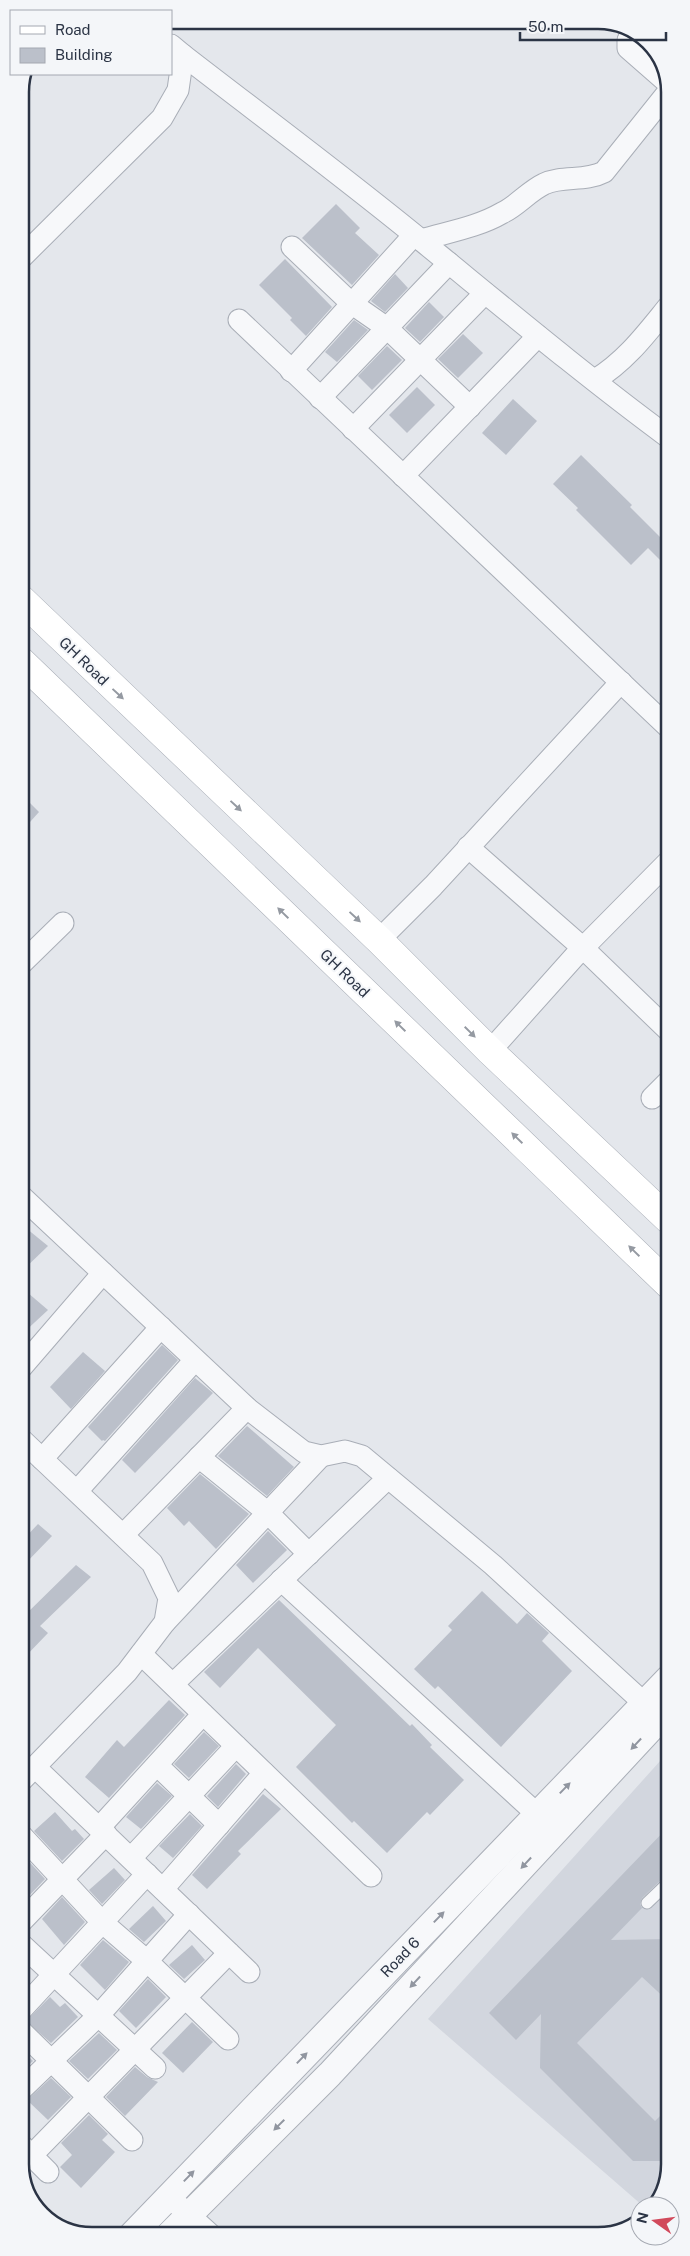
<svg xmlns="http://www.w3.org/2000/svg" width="690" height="2256" viewBox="0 0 690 2256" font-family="'Public Sans',sans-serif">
<rect width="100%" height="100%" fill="#e4e7ec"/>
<polygon fill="#d2d6de" points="670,1750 670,2164 656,2206 643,2206 428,2019"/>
<g fill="#bbc0ca">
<polygon points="336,204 360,228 355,233 379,255 352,285 302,238"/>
<polygon points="285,259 332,307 306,336 290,320 292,318 259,285"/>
<polygon points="395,274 408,288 385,312 371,301"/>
<polygon points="429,302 444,317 420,342 405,328"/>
<polygon points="354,320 368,330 337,362 325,352"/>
<polygon points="463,334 483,353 458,378 438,359"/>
<polygon points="387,346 402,360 372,390 358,376"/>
<polygon points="417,387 435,405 407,433 389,415"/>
<polygon points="513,399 537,421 506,455 482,433"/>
<polygon points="581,455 632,505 630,507 668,545 668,568 648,548 631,565 576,510 578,508 553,484"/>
<polygon points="21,794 39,812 21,832"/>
<polygon points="21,1224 48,1246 21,1272"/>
<polygon points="21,1287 48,1310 21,1335"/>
<polygon points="162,1345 178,1360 105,1441 103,1440 102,1441 88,1427"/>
<polygon points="83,1352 105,1371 71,1409 50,1387"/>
<polygon points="195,1378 213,1393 135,1473 122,1460"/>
<polygon points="247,1426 294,1467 267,1496 218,1456"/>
<polygon points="200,1474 249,1514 216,1549 189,1521 184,1526 167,1508"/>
<polygon points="38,1524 52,1536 22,1567 22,1541"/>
<polygon points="268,1531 287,1550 253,1583 236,1565"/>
<polygon points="76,1565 91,1577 40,1626 48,1633 22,1660 22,1618"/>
<polygon points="482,1591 517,1624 527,1613 549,1633 542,1641 572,1671 501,1747 438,1686 435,1689 414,1669 452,1630 448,1626"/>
<polygon points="279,1600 410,1726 412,1724 432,1745 430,1747 464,1780 430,1815 427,1812 387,1853 354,1821 352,1823 296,1767 336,1725 258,1648 220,1688 204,1672"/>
<polygon points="169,1700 185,1715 109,1798 85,1777 117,1740 124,1747"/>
<polygon points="204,1732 219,1746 189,1778 174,1764"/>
<polygon points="236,1764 246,1774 218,1807 207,1796"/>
<polygon points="157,1783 172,1796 141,1829 126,1817"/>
<polygon points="263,1794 281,1809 238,1851 241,1854 207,1889 192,1875"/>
<polygon points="55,1812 72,1831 75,1829 84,1839 62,1861 34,1831"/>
<polygon points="190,1814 202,1826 173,1858 159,1846"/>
<polygon points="670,1825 670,1874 665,1876 642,1898 640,1904 642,1908 611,1940 670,1939 670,2003 642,1977 577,2043 655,2121 670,2106 670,2161 633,2161 540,2068 541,2014 516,2040 489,2013"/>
<polygon points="22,1854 45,1879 25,1900 22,1897"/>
<polygon points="114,1868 125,1880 102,1904 89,1890"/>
<polygon points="62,1897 85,1922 64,1945 42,1919"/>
<polygon points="153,1906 166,1921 144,1942 129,1929"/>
<polygon points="103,1940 129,1962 105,1990 80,1965"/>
<polygon points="192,1945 205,1960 184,1979 169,1965"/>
<polygon points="148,1979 166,1997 136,2028 119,2011"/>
<polygon points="50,1997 60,2007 65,2003 78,2017 51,2043 26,2021"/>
<polygon points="192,2022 213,2042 183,2073 162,2053"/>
<polygon points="99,2033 117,2050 88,2079 69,2061"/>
<polygon points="22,2050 33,2061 22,2071"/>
<polygon points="135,2067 147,2077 158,2082 125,2116 106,2097"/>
<polygon points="51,2078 71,2097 48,2120 27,2100"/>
<polygon points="89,2115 108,2134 102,2140 115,2152 81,2188 60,2167 72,2155 61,2143"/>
</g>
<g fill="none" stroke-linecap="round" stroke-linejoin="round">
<g stroke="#a9aeb7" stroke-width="13">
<polyline id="service" points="647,1903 670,1881"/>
</g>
<g stroke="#a9aeb7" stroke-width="23">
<g id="minor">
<polyline points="633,33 628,40 628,48 668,83"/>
<path d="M183,55C263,117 344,177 422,241C503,307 584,375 668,437"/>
<path d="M421,240C448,232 478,227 502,213C517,206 529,191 544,184C562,175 585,182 604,172L668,92"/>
<polyline points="292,247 351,303 387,328 470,407"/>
<polyline points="20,259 162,118 178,90 183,55 171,45"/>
<polyline points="239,320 668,727"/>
<polyline points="291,371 414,235"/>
<path d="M595,380C626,361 646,334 668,307"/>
<polyline points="320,398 449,263"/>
<polyline points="353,429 485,293"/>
<polyline points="403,476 538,336"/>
<polyline points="468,847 583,948 669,1031"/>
<polyline points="379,940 433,886 621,682"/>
<polyline points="21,964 63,923"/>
<polyline points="490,1051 575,956 669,861"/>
<polyline points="652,1098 669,1081"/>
<polyline points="21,1196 247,1408 304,1452 321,1456 345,1451 362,1456 493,1565 645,1704"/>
<polyline points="21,1368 103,1273"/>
<polyline points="22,1440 152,1563 169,1598 165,1622 127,1672 22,1780"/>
<polyline points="199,1457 268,1513 309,1554"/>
<polyline points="42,1459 161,1327"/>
<polyline points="77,1491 195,1360"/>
<polyline points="123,1535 247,1408"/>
<polyline points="281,1580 538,1815"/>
<polyline points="165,1622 321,1456"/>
<polyline points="141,1654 371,1876"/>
<polyline points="173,1684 388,1478"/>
<polyline points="157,1765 219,1825"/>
<polyline points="35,1767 249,1972"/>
<polyline points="99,1828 203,1714"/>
<polyline points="22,1836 103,1923 147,1961 228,2039"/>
<polyline points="131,1858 236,1746"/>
<polyline points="163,1889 264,1773"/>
<polyline points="22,1921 106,1834"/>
<polyline points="22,1945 155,2068"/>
<polyline points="22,2009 147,1874"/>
<polyline points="22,2032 132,2140"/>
<polyline points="22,2089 98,2016 189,1914"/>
<polyline points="22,2146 48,2172"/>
<polyline points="32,2155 229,1953"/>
<polyline points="178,2205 211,2235"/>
</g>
</g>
<g stroke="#a9aeb7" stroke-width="28">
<g id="tertiary">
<polyline points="169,2235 330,2074 669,1709"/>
<polyline points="131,2236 669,1678"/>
</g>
</g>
<g stroke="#a9aeb7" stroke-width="29">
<g id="secondary">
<polyline points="21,599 379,940 490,1051 669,1220"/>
<polyline points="21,661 669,1285"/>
</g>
</g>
<use href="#service" stroke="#f7f8fa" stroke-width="11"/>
<use href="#minor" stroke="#f7f8fa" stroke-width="21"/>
<use href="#tertiary" stroke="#f7f8fa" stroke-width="26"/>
<use href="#secondary" stroke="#fff" stroke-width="28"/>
</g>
<defs><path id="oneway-solid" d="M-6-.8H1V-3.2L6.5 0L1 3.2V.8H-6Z" transform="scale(1.25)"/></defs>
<g fill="#959aa2">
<use href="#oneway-solid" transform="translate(118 694) rotate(43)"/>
<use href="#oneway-solid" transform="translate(236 806) rotate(43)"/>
<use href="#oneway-solid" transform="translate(283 913) rotate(-136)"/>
<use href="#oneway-solid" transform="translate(355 917) rotate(43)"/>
<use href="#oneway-solid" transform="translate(400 1026) rotate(-136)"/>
<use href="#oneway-solid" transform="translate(470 1032) rotate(45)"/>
<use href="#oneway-solid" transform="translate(517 1138) rotate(-136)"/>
<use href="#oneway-solid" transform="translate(634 1251) rotate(-136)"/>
</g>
<g fill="#9196a0">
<use href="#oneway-solid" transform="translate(636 1744) rotate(133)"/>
<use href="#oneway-solid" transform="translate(565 1788) rotate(-46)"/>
<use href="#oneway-solid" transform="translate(526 1863) rotate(133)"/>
<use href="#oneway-solid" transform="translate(439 1917) rotate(-46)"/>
<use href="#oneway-solid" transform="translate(415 1982) rotate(133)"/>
<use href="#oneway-solid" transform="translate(302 2058) rotate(-46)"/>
<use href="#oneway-solid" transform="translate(279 2125) rotate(135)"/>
<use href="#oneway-solid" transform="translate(189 2176) rotate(-46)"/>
</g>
<g text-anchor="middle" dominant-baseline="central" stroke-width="4" stroke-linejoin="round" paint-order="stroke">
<g font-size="15" fill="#2b3445" stroke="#f4f6f9">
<text transform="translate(84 661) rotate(44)">GH Road</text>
<text transform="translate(345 973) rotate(44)">GH Road</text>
<text transform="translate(400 1957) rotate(-46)">Road 6</text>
</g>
</g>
<path d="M0 0H690V2256H0ZM92 29H598A63 63 0 0 1 661 92V2164A63 63 0 0 1 598 2227H92A63 63 0 0 1 29 2164V92A63 63 0 0 1 92 29Z" fill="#f4f6f9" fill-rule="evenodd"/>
<path fill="none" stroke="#2b3445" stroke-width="2.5" d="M92 29H598A63 63 0 0 1 661 92V2164A63 63 0 0 1 598 2227H92A63 63 0 0 1 29 2164V92A63 63 0 0 1 92 29Z"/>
<rect x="10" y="10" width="162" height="65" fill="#f4f6f9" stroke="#a4a8b1"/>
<rect x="20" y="26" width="25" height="8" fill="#ffffff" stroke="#a4a8b1"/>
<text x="55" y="35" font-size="15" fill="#2b3445">Road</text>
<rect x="20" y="48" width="25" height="15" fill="#bbc0ca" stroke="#a4a8b1"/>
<text x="55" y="60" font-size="15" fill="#2b3445">Building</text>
<g transform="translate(655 2221) rotate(284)"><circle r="24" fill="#f4f6f9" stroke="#a4a8b1"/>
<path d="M0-4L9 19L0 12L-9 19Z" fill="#d1495b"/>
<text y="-8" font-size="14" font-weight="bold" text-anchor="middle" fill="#2b3445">N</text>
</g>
<path d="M520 32v8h146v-8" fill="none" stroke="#2b3445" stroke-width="2.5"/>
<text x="528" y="32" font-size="15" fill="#2b3445" stroke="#f4f6f9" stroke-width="4" paint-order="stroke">50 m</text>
</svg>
